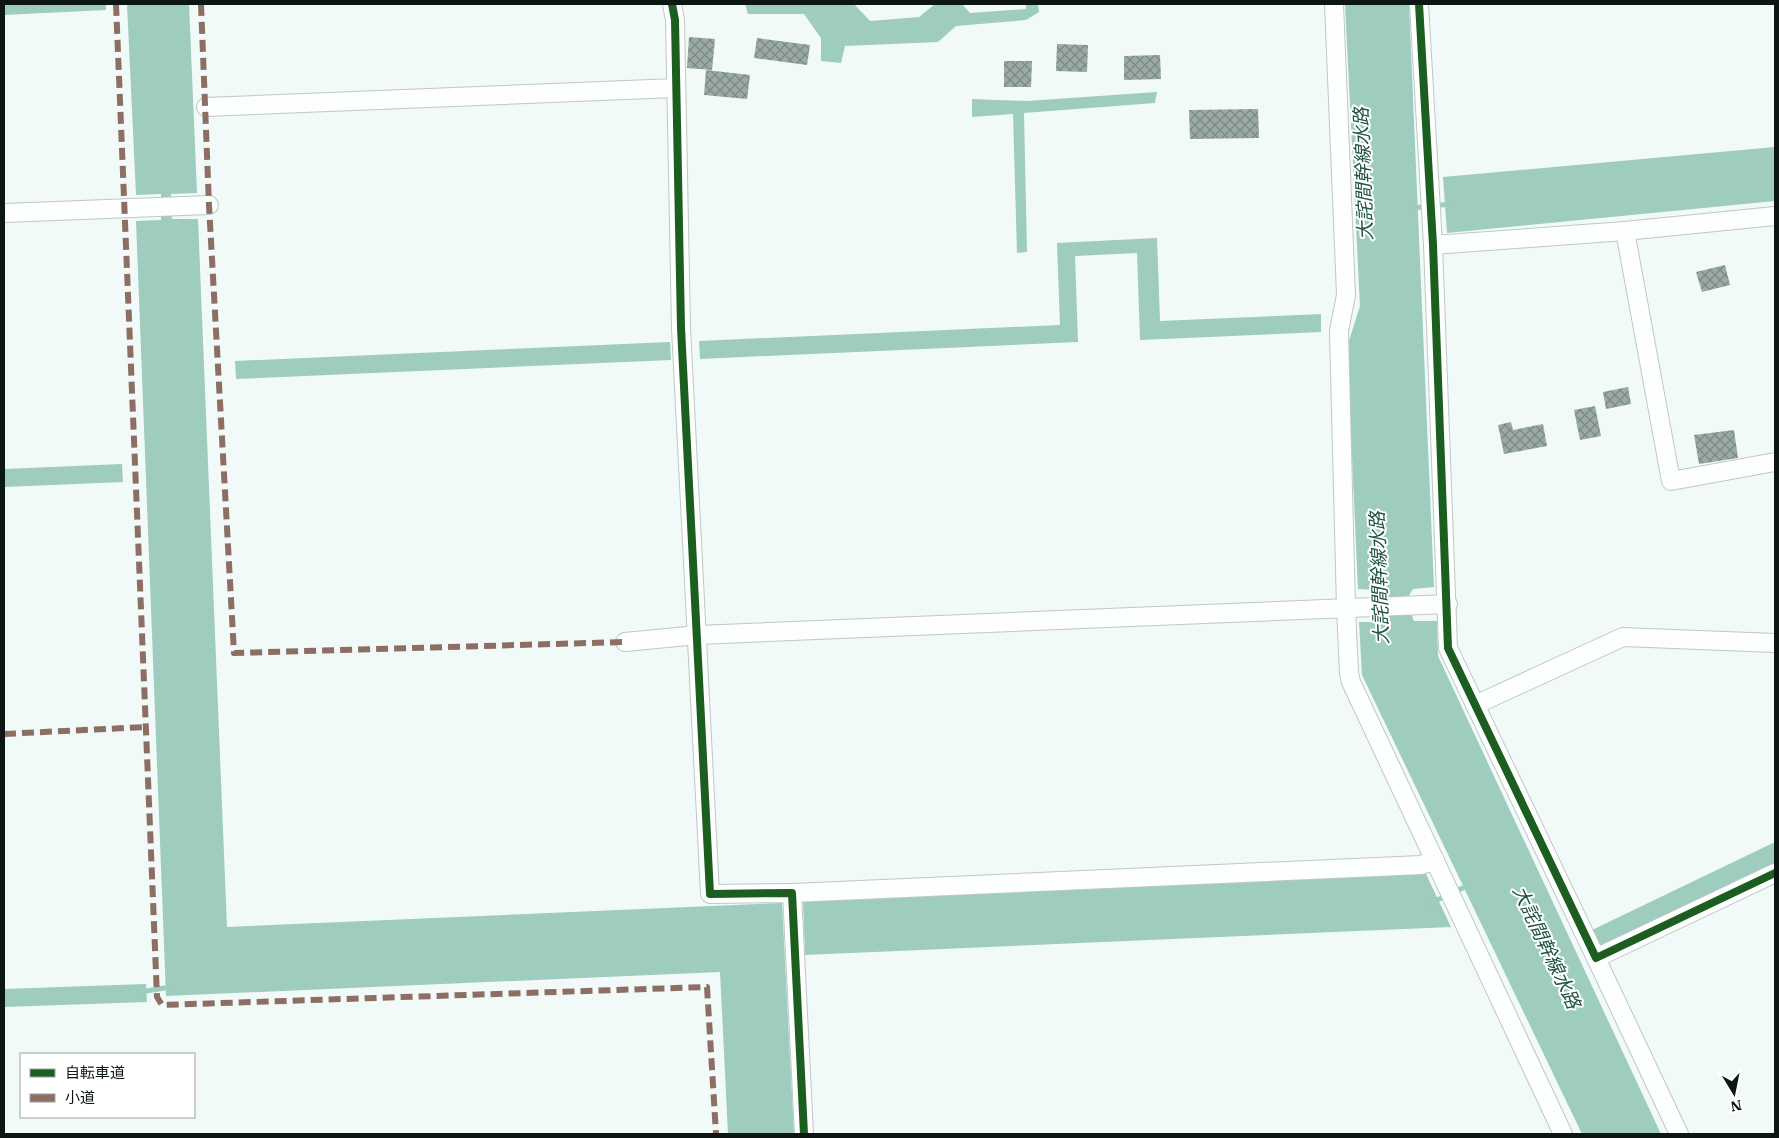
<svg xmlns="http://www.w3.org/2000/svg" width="1779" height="1138" viewBox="0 0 1779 1138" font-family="'IBM Plex Serif','Noto Sans JP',serif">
<defs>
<pattern id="building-cross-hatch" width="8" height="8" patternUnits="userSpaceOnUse" patternTransform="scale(1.25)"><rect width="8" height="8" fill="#9aaaa6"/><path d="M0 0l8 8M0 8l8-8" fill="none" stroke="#7c8986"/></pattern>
</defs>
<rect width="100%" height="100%" fill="#f1faf8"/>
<g fill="#9eccbf">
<polygon points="4,4 106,4 106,10 4,15"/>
<polygon points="127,4 189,4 197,193 171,194 172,219 198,219 227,927 782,903 794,1134 728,1134 720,972 166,996 136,221 161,220 161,194 136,195"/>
<polygon points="745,4 854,4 870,21 919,17 935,4 962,4 970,13 1026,9 1026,4 1038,4 1039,12 1026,20 956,26 938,42 845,46 841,63 821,61 821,38 804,14 748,14"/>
<polygon points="1345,4 1409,4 1434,587 1413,589 1408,597 1381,597 1379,590 1358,589 1347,347 1360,306"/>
<polygon points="1157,92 1155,103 1024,113 1027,252 1017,253 1013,114 972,117 972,99 1027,101"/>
<polygon points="1775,147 1775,201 1447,233 1443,177"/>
<polygon points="1157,238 1160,321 1321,314 1321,332 1140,340 1137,253 1075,256 1078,342 700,359 699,341 1060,325 1057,243"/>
<polygon points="670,342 671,360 236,379 235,361"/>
<polygon points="122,464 123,482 4,487 4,469"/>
<polygon points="1411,613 1414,621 1437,621 1438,656 1661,1134 1582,1134 1362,675 1359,622 1378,622 1382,614"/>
<polygon points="1775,842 1775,864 1599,946 1592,930"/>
<polygon points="1426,874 1451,927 805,955 803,900"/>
<polygon points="146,984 147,1002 4,1007 4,989"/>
</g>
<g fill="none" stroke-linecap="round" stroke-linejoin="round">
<g stroke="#9eccbf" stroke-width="5">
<polyline points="1412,208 1451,204"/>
<polyline points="1433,902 1469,885"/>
<polyline points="140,992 171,987"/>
</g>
</g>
<g fill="url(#building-cross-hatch)">
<polygon points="689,37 715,39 712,70 687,68"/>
<polygon points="757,38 810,45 807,65 754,58"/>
<polygon points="1057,44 1088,45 1087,72 1056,71"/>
<polygon points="1160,55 1161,79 1124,80 1124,56"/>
<polygon points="1004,61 1032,61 1031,87 1004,87"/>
<polygon points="706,70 750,75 747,99 704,95"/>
<polygon points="1258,109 1259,138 1190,139 1189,110"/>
<polygon points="1725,265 1730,285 1702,292 1696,272"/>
<polygon points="1628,387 1631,404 1606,409 1603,392"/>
<polygon points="1595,406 1601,436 1580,440 1574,410"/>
<polygon points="1511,422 1513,430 1543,424 1547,446 1504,454 1498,425"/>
<polygon points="1734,430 1738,458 1699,464 1694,435"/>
</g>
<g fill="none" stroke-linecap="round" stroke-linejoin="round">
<g stroke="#bec8c5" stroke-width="20">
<g id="minor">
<polyline points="672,4 675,20 681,328 710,894 792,893 804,1134"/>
<polyline points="1334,4 1346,295 1339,331 1346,608 1349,673 1351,682 1563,1134"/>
<polyline points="1419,4 1433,245 1448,648 1596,958 1775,873"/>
<polyline points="206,107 676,88"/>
<polyline points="4,213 209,205"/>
<polyline points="1625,231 1775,216"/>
<polyline points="1433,245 1625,231 1671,481 1775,462"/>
<polyline points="625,642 698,635 1448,604"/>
<polyline points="1475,705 1623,637 1775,643"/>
<polyline points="792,893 1421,865 1435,860"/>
<polyline points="1596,958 1679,1134"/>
</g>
</g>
<use href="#minor" stroke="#fdfefe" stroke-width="18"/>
<g stroke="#8d6e63" stroke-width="6" stroke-dasharray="12 6" stroke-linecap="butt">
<polyline points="116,4 157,997 162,1005 707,987 716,1134"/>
<polyline points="201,4 209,205 234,653 625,642"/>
<polyline points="4,734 145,727"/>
</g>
<g stroke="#fff" stroke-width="11">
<g id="cycleway">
<polyline points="672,4 675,20 681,328 710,894 792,893 804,1134"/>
<polyline points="1419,4 1433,245 1448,648 1596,958 1775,873"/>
</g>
</g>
<use href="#cycleway" stroke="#1b5e20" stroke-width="8"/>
</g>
<g text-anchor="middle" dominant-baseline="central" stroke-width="4" stroke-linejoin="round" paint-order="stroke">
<g font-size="19" font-style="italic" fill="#205346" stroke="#fff">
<text transform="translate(1363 174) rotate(-92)">大詫間幹線水路</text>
<text transform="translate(1379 578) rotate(-92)">大詫間幹線水路</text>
<text transform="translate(1547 947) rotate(65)">大詫間幹線水路</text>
</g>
</g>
<rect width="1779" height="1138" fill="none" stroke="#0c1613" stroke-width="10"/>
<rect x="20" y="1053" width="175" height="65" fill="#ffffff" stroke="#9ea2a1"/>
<rect x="30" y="1069" width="25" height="8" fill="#1b5e20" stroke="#9ea2a1"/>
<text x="65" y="1078" font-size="15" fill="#0c1613">自転車道</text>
<rect x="30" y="1094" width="25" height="8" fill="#8d6e63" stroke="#9ea2a1"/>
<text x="65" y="1103" font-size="15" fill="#0c1613">小道</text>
<g transform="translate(1734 1093) rotate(170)" stroke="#ffffff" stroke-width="4" paint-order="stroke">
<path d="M0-4L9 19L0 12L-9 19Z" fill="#0c1613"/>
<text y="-8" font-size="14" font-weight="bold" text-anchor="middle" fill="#0c1613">N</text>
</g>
</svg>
